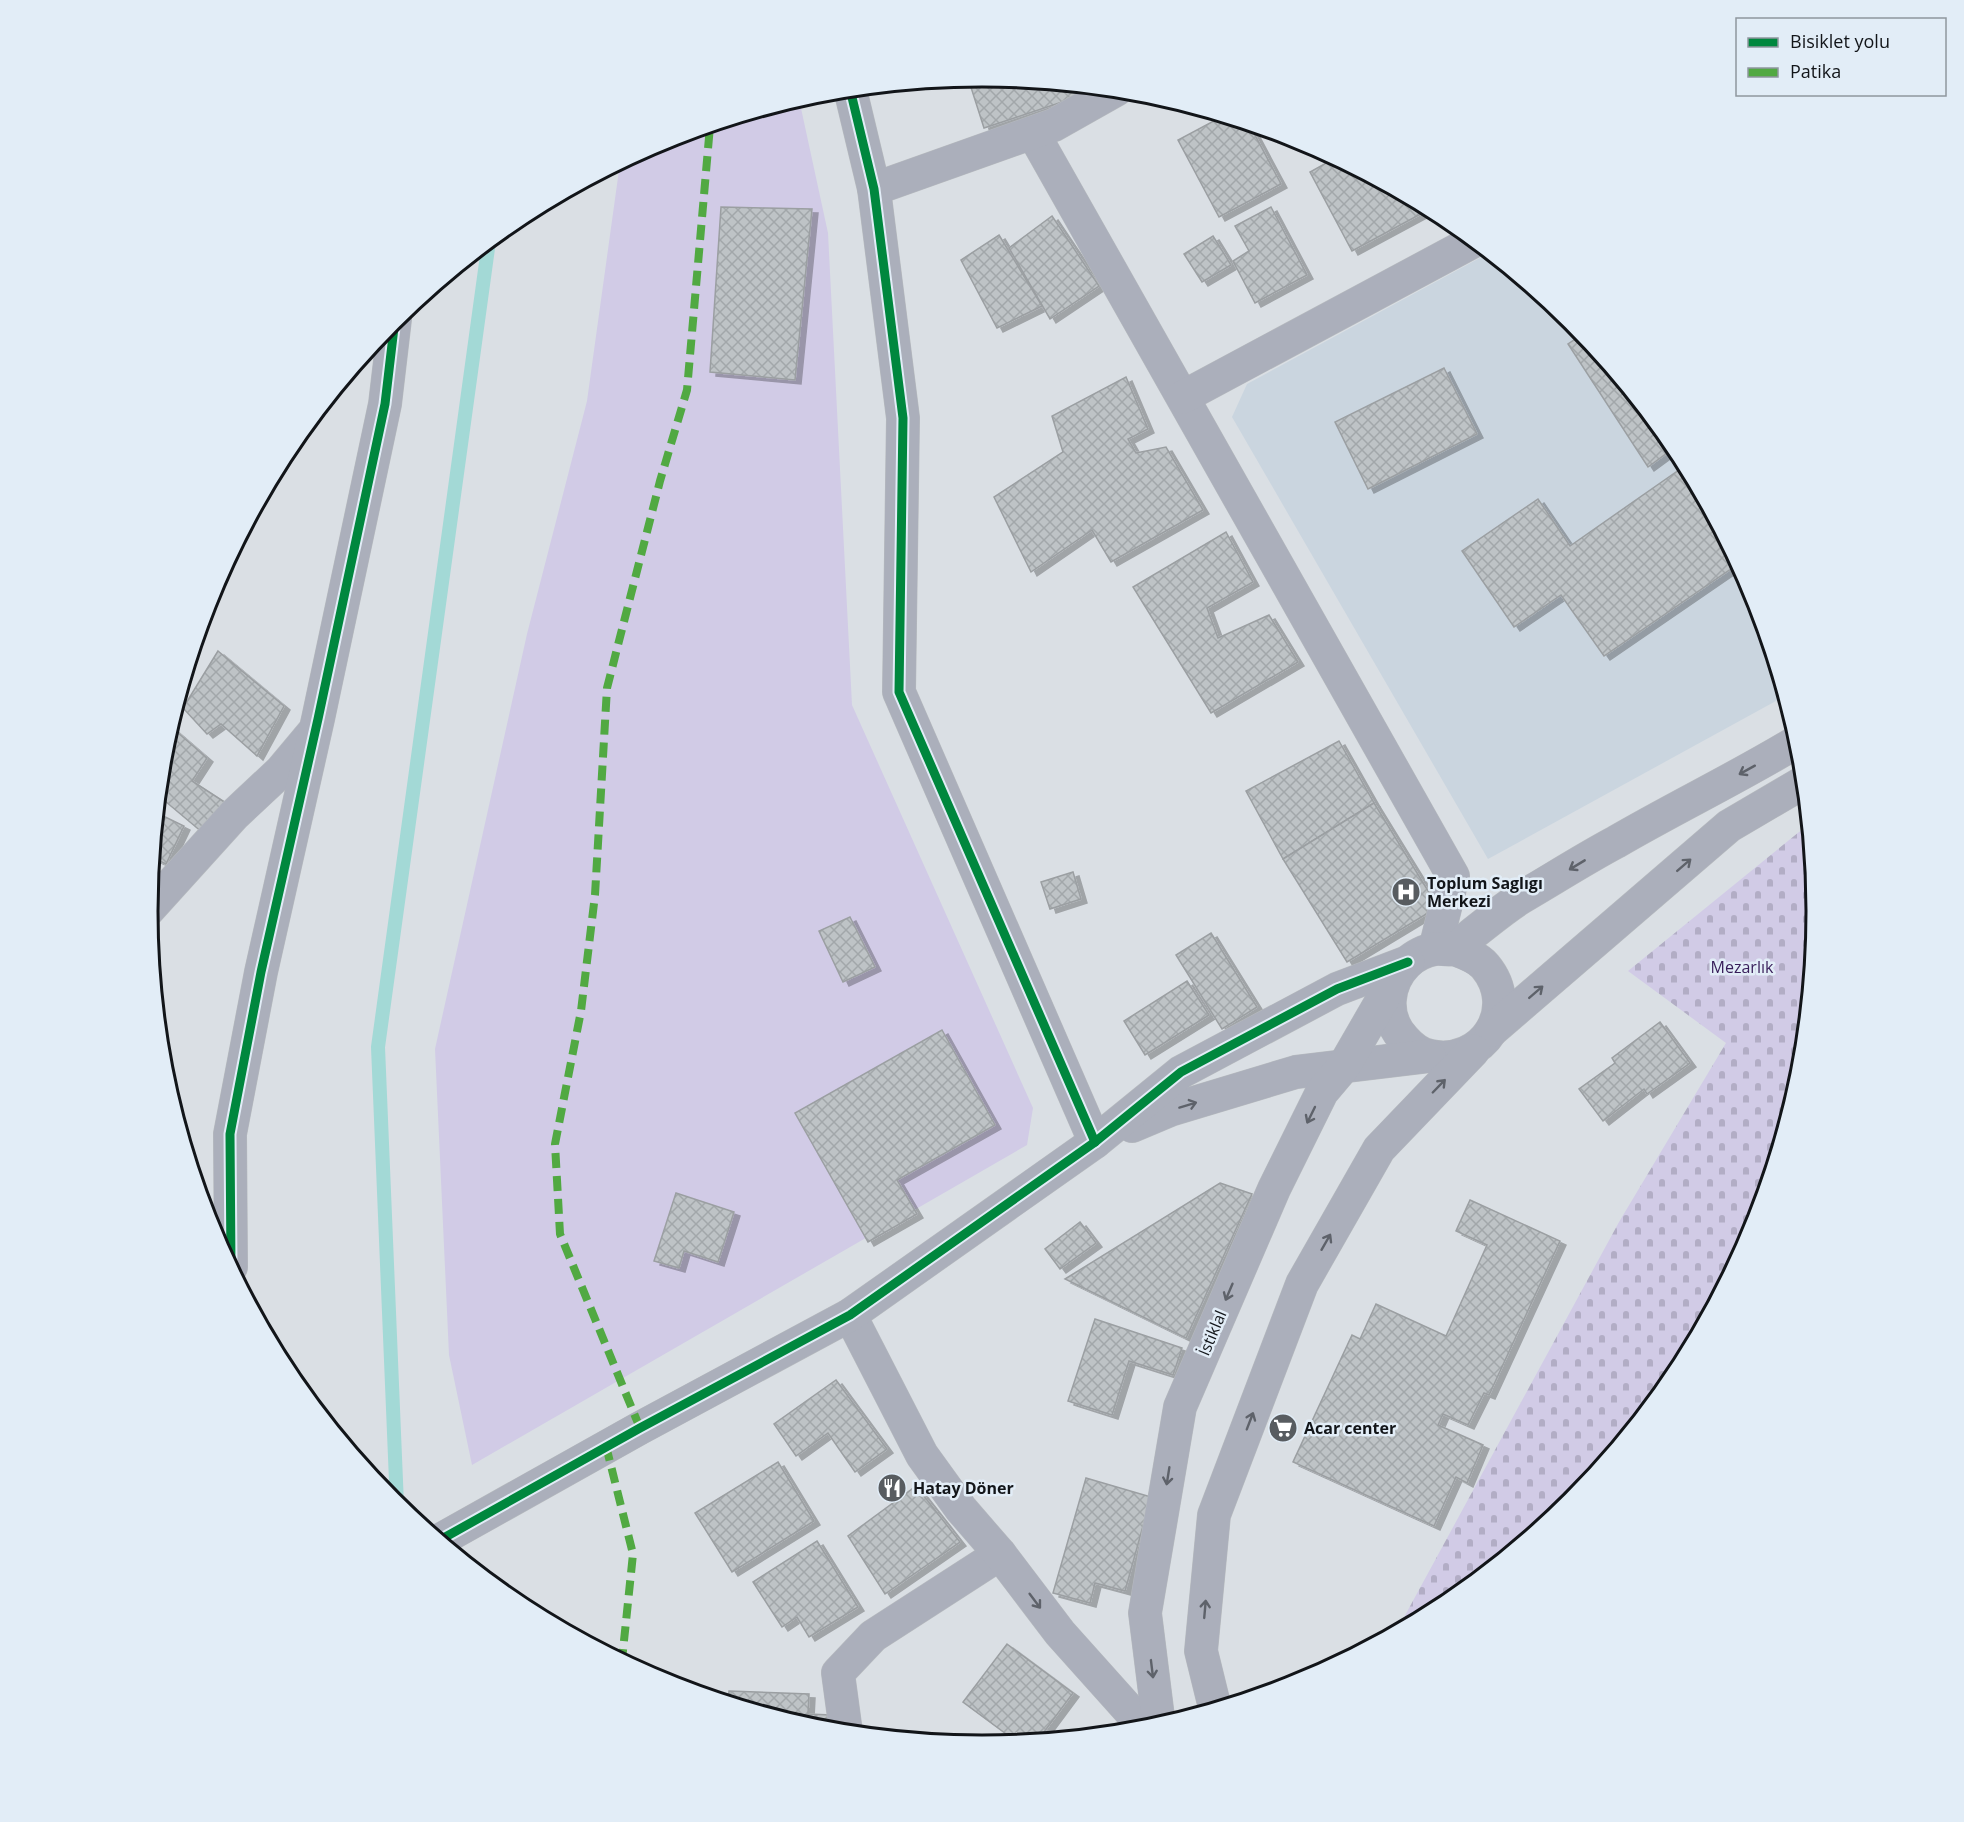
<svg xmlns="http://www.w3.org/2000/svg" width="1964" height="1822" viewBox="0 0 1964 1822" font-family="'Open Sans',sans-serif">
<defs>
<pattern id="cemetery-stones" width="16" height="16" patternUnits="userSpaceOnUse" patternTransform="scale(1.5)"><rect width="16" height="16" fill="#d1cbe6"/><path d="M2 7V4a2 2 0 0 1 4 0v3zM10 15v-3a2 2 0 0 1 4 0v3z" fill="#b2adc5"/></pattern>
<pattern id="building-cross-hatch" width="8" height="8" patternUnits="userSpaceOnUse" patternTransform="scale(1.5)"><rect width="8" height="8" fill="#bec3c6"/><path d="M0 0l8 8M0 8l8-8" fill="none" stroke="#a2a7aa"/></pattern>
<filter id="shadow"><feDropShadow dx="6" dy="4" stdDeviation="0" flood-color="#0004"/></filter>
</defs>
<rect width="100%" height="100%" fill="#dadfe4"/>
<polygon fill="#cad5df" points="1489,253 1572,321 1676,448 1753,592 1785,696 1488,859 1232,417 1247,384"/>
<polygon fill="url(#cemetery-stones)" points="1808,827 1816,911 1800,1074 1753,1231 1676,1375 1572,1501 1445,1605 1399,1630 1402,1621 1619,1222 1726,1043 1628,971 1799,832"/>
<polygon fill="#d1cbe6" points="799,99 828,233 852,705 1033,1108 1027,1145 472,1465 449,1355 435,1049 527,634 587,401 620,163 663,140"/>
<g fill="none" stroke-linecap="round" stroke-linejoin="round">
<polyline stroke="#a3d9d6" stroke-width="14" points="397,1505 378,1047 489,241"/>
</g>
<g fill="url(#building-cross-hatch)" stroke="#9b9fa2" stroke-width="1.5" filter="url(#shadow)">
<polygon points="982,77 1077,86 1080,96 984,128 968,78"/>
<polygon points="1223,116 1249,124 1281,184 1219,217 1178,140"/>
<polygon points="1335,158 1430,209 1352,251 1310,172"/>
<polygon points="721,207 812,209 795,380 710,372"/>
<polygon points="1271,207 1307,275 1255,303 1233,261 1249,251 1235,226"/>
<polygon points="1052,216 1099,286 1050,319 1009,248"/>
<polygon points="999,235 1042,306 997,328 961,260"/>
<polygon points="1213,236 1231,265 1202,282 1184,254"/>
<polygon points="1583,334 1675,447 1648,467 1568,344"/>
<polygon points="1444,368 1477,434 1368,489 1335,422"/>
<polygon points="1126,377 1148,429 1128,439 1136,453 1166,447 1203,510 1111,562 1092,530 1031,572 994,497 1063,452 1052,416"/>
<polygon points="1686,465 1738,564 1604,656 1561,595 1514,627 1462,551 1538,499 1570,546"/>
<polygon points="1226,532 1253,582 1207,608 1218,638 1269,615 1298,662 1211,713 1133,587"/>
<polygon points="218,651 284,706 257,756 221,724 207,734 183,708"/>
<polygon points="170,726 207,758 192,781 226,803 203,833 159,796 164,748"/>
<polygon points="1339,741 1374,803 1283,859 1246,791"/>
<polygon points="1374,803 1438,907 1347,962 1283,859"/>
<polygon points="157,813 184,826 166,864 153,858"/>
<polygon points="1073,872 1081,899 1050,909 1041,882"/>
<polygon points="850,917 875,967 843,982 819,931"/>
<polygon points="1211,933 1257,1007 1222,1029 1176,955"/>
<polygon points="1187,981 1209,1015 1145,1055 1124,1021"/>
<polygon points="1660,1022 1690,1063 1647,1094 1644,1089 1603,1121 1579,1089 1615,1063 1612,1058"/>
<polygon points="942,1030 995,1125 897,1180 917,1214 868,1242 795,1113"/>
<polygon points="1220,1183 1252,1194 1186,1338 1065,1279"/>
<polygon points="676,1193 734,1212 718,1262 684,1251 679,1268 654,1261"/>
<polygon points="1470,1200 1560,1241 1489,1395 1484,1393 1468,1425 1443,1414 1438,1425 1483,1445 1467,1483 1456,1477 1434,1526 1293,1462 1352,1335 1360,1339 1376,1304 1446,1336 1487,1245 1456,1231"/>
<polygon points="1080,1222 1096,1243 1060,1269 1045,1249"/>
<polygon points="1095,1319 1182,1348 1173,1375 1129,1361 1112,1415 1068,1401"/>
<polygon points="836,1380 887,1449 855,1472 828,1433 796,1456 774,1424"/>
<polygon points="778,1462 814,1521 732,1572 695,1513"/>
<polygon points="1086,1478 1151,1497 1125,1591 1095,1583 1090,1603 1053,1593"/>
<polygon points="916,1486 960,1542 885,1594 848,1536"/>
<polygon points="817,1541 858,1607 809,1637 797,1617 782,1627 753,1582"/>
<polygon points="1007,1644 1073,1693 1038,1740 1017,1742 963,1702"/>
<polygon points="729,1691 809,1694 808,1714 831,1715 831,1731 819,1729 728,1702"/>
</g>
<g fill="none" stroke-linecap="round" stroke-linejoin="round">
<g stroke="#b7bbbf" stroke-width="34">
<g id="minor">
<polyline points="850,89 874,189 903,418 899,692 1095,1142"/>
<polyline points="1033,133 1453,876 1435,949"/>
<polyline points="874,189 1054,125 1116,90"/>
<polyline points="1183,397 1474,241"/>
<polyline points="148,910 234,815 281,771 312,734"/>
<polyline points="231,1267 230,1134 261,972 318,719 385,404 395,319"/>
<polyline points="846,1732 838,1673 873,1636 1000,1554"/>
</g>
</g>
<g stroke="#b7bbbf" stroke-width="34">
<g id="tertiary">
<path d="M1454,949C1465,953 1477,957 1485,966C1521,1009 1483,1067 1430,1056C1420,1054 1411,1047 1404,1039C1383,1017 1386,984 1407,963C1414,956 1426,950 1435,949C1441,948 1448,951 1454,949C1459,947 1467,939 1471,935C1488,922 1504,908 1522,897C1553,879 1584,859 1616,842C1676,807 1739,777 1798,741"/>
<polyline points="1492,1030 1729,826 1804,782"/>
<polyline points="1132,1126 1170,1110 1296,1072 1429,1056"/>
<polyline points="850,1315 922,1455 961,1509 1000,1554 1060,1633 1146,1729"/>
<polyline points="440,1540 640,1428 850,1315 1095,1142 1181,1072 1337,989 1408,962"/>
<polyline points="1215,1708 1201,1651 1214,1515 1302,1284 1379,1149 1473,1051"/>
<polyline points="1159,1725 1145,1613 1180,1407 1274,1189 1322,1092 1344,1066 1396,976"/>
</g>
</g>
<use href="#minor" stroke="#abafbb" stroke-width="33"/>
<use href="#tertiary" stroke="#abafbb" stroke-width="33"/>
<g stroke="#51a942" stroke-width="8" stroke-dasharray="15 8" stroke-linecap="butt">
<polyline points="640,1428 560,1234 555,1144 581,1011 595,895 607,688 660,481 687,390 710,126"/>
<polyline points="606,1446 633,1554 622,1660"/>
</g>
<g stroke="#e2edf7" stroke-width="13">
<g id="cycleway">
<polyline points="850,89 874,189 903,418 899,692 1095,1142"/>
<polyline points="231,1267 230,1134 261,972 318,719 385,404 395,319"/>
<polyline points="440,1540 640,1428 850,1315 1095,1142 1181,1072 1337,989 1408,962"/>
</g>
</g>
<use href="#cycleway" stroke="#00873e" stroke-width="9"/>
</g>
<defs><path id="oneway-shaft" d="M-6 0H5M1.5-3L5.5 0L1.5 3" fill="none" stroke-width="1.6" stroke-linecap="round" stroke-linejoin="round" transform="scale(1.5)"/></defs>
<g stroke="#5e626a">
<use href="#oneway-shaft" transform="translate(1747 770) rotate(151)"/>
<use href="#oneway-shaft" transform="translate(1577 865) rotate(149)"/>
<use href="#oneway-shaft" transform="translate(1684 865) rotate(-41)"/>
<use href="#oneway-shaft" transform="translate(1536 992) rotate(-41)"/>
<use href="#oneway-shaft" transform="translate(1439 1086) rotate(-46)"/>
<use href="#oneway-shaft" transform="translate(1188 1105) rotate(-17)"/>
<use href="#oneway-shaft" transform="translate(1311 1115) rotate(116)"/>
<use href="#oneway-shaft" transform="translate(1326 1242) rotate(-60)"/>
<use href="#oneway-shaft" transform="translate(1229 1292) rotate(113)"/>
<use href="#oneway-shaft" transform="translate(1250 1421) rotate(-69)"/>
<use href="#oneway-shaft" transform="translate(1168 1476) rotate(99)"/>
<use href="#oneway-shaft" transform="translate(1035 1601) rotate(53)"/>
<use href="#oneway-shaft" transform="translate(1205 1609) rotate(-85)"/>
<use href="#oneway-shaft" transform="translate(1152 1669) rotate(83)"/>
</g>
<defs>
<g id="hospital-disc" transform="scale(1.5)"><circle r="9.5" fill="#585c60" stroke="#e2edf7"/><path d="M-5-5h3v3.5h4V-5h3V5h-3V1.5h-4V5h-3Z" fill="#fff"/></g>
<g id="supermarket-disc" transform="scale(1.5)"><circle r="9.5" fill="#585c60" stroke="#e2edf7"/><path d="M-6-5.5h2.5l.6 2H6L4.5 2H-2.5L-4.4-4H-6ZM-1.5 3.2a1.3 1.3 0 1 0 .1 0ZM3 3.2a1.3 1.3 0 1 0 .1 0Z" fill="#fff"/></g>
<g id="restaurant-disc" transform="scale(1.5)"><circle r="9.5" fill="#585c60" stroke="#e2edf7"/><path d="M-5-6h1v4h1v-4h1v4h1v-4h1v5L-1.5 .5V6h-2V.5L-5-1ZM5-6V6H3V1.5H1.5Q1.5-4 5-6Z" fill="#fff"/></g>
</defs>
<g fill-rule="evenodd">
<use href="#hospital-disc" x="1406" y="892"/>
<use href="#supermarket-disc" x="1283" y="1428"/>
<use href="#restaurant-disc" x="892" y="1488"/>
</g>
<g text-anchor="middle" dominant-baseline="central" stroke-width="5" stroke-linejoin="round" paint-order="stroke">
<g font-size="16" font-weight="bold" fill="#121519" stroke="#e2edf7" text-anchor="start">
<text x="1427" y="883">Toplum Saglıgı<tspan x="1427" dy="18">Merkezi</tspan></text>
<text x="1304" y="1428">Acar center</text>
<text x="913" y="1488">Hatay Döner</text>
</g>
<g font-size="16" fill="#371d59" stroke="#e2edf7">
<text x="1742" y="967">Mezarlık</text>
</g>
<g font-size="16" fill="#121519" stroke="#e2edf7">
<text transform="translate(1212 1333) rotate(-67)">İstiklal</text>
</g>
</g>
<path d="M0 0H1964V1822H0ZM158 911a824 824 0 1 1 1648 0a824 824 0 1 1-1648 0Z" fill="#e2edf7" fill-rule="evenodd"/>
<path fill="none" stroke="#121519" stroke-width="3" d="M158 911a824 824 0 1 1 1648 0a824 824 0 1 1-1648 0Z"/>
<rect x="1736" y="18" width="210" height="78" fill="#e2edf7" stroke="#8f979e" stroke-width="1.5"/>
<rect x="1748" y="38" width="30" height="9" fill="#00873e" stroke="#8f979e" stroke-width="1.5"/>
<text x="1790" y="48" font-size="18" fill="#121519">Bisiklet yolu</text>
<rect x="1748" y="68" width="30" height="9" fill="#51a942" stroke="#8f979e" stroke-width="1.5"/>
<text x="1790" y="78" font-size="18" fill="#121519">Patika</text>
</svg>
